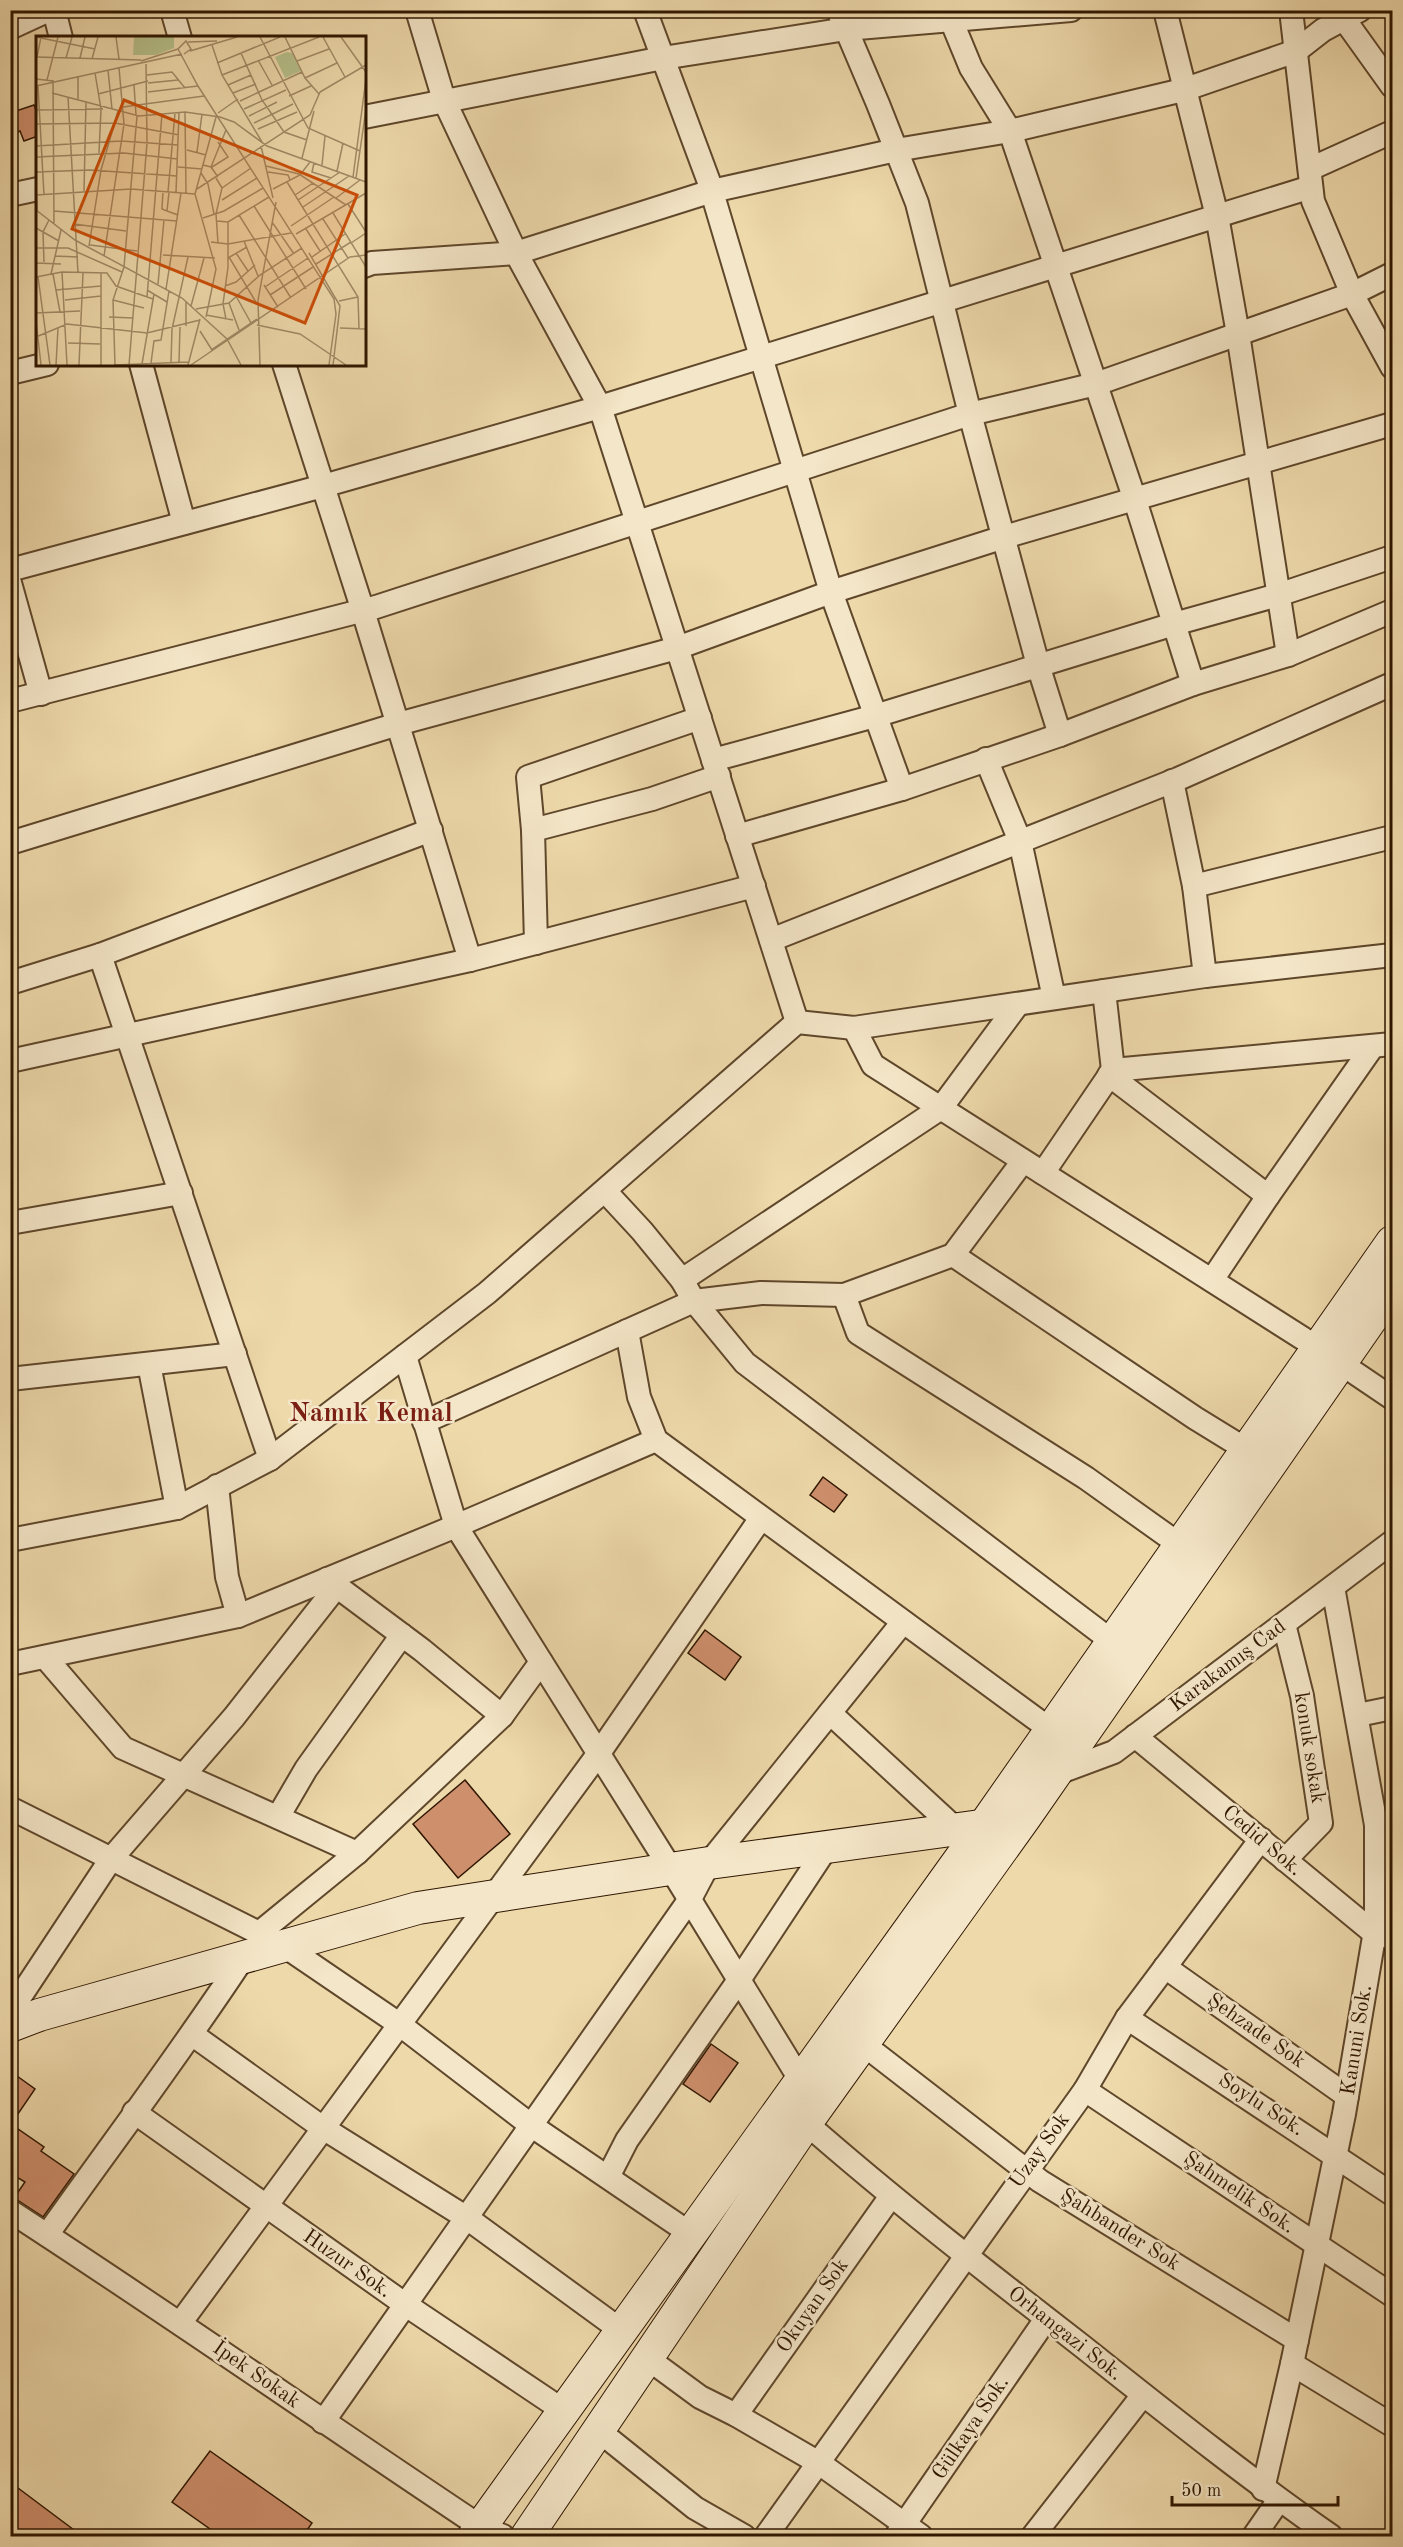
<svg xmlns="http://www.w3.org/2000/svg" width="1403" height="2547" viewBox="0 0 1403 2547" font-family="'Old Standard TT',serif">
<rect width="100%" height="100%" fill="#eed9ab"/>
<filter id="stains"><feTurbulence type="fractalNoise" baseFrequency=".00333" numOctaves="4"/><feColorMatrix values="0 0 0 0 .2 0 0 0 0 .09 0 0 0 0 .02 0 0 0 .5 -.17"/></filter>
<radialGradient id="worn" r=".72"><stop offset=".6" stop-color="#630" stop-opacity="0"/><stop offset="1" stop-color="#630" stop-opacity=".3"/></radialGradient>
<g fill="#ce8f6c" stroke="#2f1600" stroke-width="1.5">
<polygon points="34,105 38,115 38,136 24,141 20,131 10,135 10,113"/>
<polygon points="823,1477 847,1495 834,1512 810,1495"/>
<polygon points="705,1630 741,1657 725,1680 688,1653"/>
<polygon points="465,1780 510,1834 458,1878 413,1824"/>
<polygon points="711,2044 738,2063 710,2102 683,2084"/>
<polygon points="10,2071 35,2089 11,2124 44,2147 41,2151 74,2174 43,2217 14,2198 25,2182 10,2173"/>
<polygon points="210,2451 312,2523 303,2536 220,2536 172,2502"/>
<polygon points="10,2482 82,2536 10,2536"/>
</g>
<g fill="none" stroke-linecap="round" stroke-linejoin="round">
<g stroke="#5f472b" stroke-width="26">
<g id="street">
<polyline points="54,10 61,38"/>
<polyline points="172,10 180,38"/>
<polyline points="417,10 444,100 516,253 600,407 797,1022"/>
<polyline points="645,10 709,182 831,592 902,789"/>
<polyline points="838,10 878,104 917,203 970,414 1038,665 1060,735"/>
<polyline points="947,10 971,68 1010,131 1135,500 1193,684"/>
<polyline points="1165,10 1217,216 1238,334 1288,655"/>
<polyline points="1291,10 1313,201 1352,294 1392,367"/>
<polyline points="1344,19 1392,86"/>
<polyline points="10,28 49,10"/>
<polyline points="364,117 663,58 846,29 1071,10"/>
<polyline points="1310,169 1392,132"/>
<polyline points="10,195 38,189"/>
<polyline points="364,266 372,263 516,253 712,191 896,150 1010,131 1183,90 1296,51 1323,30 1360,10"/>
<polyline points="141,364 184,523"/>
<polyline points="284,364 363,611 470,960"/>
<polyline points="10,373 47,364"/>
<polyline points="10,570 323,486 600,407 1311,187"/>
<polyline points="10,583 41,694"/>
<polyline points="10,701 376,607 970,414 1096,384 1352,294 1392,274"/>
<polyline points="986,759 1020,841 1054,998"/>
<polyline points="713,760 875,716 1174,624 1278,595 1392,557"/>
<polyline points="1172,781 1194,886 1205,976"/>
<polyline points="533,830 528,777 700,718"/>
<polyline points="737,836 902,789 1060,735 1193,684 1288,655 1392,611"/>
<polyline points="10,843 398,724 677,648 831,592 1004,537 1392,424"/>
<polyline points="1194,886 1392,837"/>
<polyline points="771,940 1178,779 1392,684"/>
<polyline points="536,943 533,830 652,799 719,776"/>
<polyline points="100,955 270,1459"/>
<polyline points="10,983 100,955 431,830"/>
<polyline points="854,1028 873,1065 1318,1348 1392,1398"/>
<polyline points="10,1061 470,960 754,886"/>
<polyline points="1113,1070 1392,1044"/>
<polyline points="1109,1075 1268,1196 1373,1046"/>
<polyline points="1043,1173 1113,1070 1104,991"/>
<polyline points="605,1191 642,1231 682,1280 694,1301 745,1363 1113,1642"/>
<polyline points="10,1223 181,1193"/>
<polyline points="953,1255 1195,1418 1247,1450"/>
<polyline points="682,1280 941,1108 1018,1004"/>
<polyline points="1212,1280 1268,1196"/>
<polyline points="844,1295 858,1333 1086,1478 1180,1545"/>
<polyline points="627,1331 639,1397 656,1440 1051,1730"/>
<polyline points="405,1356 456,1526 671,1869 801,2081"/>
<polyline points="149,1364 177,1508"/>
<polyline points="10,1379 235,1354"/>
<polyline points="424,1422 694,1301 761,1293 844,1295 953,1255 1023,1161"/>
<polyline points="217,1486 227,1577 238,1616"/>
<polyline points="10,1540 177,1508 270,1459 487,1293 797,1022 854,1028 1205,976 1392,955"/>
<polyline points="327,1579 422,1650 502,1716"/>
<polyline points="1284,1624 1302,1696 1321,1823 1285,1860"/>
<polyline points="45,1657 123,1748 357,1853"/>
<polyline points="10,1664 238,1616 456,1526 656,1440"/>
<polyline points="830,1713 957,1830"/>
<polyline points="1358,1715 1392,1708"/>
<polyline points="1135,1736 1374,1933 1392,1938"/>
<polyline points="1055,1774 1114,1752 1392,1542"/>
<polyline points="10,1808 283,1945 399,2024 532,2126 691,2234"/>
<polyline points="278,1817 306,1769 402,1635"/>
<polyline points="259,1933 357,1853 502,1716 541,1662"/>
<polyline points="1165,1967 1347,2096"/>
<polyline points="10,2012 111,1859 234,1717 337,1586"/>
<polyline points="1127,2018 1392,2194"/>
<polyline points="193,2035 323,2128 467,2218 622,2331"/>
<polyline points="863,2044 1040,2181 1297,2340"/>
<polyline points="1085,2090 1392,2295"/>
<polyline points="134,2112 406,2305 564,2411"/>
<path d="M806,2123C895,2201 988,2273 1082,2346C1164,2411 1245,2476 1331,2536"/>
<polyline points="608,2177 627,2140 739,1980 827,1847"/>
<path d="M10,2211C169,2314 323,2422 481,2527L503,2536"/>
<path d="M47,2235C113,2142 182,2051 245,1955"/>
<polyline points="181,2322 599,1753 761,1518"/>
<polyline points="647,2358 700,2397 736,2415 819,2463 921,2536"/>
<polyline points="1292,2364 1392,2425"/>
<polyline points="736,2415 891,2196"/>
<polyline points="323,2422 690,1899 709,1863 903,1622"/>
<polyline points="599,2431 695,2508 744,2536"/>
<polyline points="1263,2489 1292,2364 1344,2114 1376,1925 1376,1825 1333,1587"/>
<polyline points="897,2535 1046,2319"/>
<polyline points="766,2536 1085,2090 1127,2018 1261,1839"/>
<polyline points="1033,2536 1143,2395"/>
<polyline points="1254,2536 1279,2500"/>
</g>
</g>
<g stroke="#2f1600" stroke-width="34">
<g id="secondary">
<polyline points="10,2026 39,2015 418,1908 709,1863 995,1824"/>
<polyline points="474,2536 983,1827 1392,1242"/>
<polyline points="527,2536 806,2123 1026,1816 1392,1289"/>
</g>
</g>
<use href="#street" stroke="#f4e6c8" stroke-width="22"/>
<use href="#secondary" stroke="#f4e6c8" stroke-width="32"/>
</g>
<g text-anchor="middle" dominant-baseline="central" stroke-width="5" stroke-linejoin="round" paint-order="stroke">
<g font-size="21" fill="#2f1600" stroke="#f4e6c8">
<text transform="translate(1228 1666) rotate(-37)">Karakamış Cad</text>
<text transform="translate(1309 1748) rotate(81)">konuk sokak</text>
<text transform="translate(1262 1841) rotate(40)">Cedid Sok.</text>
<text transform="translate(1256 2031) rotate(35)">Şehzade Sok</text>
<text transform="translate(1357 2040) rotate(-81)">Kanuni Sok.</text>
<text transform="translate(1261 2105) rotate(33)">Soylu Sok.</text>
<text transform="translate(1040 2151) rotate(-54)">Uzay Sok</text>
<text transform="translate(1239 2193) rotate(34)">Şahmelik Sok.</text>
<text transform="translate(1120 2230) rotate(32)">Şahbander Sok</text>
<text transform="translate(347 2264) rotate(35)">Huzur Sok.</text>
<text transform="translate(813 2306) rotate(-55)">Okuyan Sok</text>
<text transform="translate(1065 2334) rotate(38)">Orhangazi Sok.</text>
<text transform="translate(256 2375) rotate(35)">İpek Sokak</text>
<text transform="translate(971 2428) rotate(-56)">Gülkaya Sok.</text>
</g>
<g font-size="27" font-weight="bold" fill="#7a1f14" stroke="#f4e6c8">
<text x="371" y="1413">Namık Kemal</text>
</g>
</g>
<g transform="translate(36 36)">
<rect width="330" height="330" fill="#eed9ab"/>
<path d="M98,1H138V12L120,19H97ZM251,16L256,17L265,35L249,42L239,21Z" fill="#b6c08b"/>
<path fill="none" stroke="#a28b67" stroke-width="1.5" d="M0,1L59,13M80,1L83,23M224,1L272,92L324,115M249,1L269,42L283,58M287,1L309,41M305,1L330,36M152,6L181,5M176,9L186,39L226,106M154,15L201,1M205,17L226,64L248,96L271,104M148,18L155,13L150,5L142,13L162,50L298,263L300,278L293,329M0,21L105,24M1,21L5,1M30,22L36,1M44,22L49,1M56,23L62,1M222,24L236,49M105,25L142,13M261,25L293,13M181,27L244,1M72,34L76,73M59,37L65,73L63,117M111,39L136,36L149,52M186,39L283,1M42,41V64M269,42L301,27M0,43L17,45L18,188M11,44L22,1M112,47L142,44M98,49L100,79M192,49L215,39M0,50L146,18M2,50L8,159M112,56L162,50M284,56L330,29M16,57L103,80L149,76L184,81L198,86L231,110L330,146M197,57L220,48M62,58L112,45M253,60L275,50M32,61L42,237M204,65L266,36M87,71L168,60M208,73L250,54M0,74L67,73M149,76L150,157M182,77L202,63M213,80L241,66M218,87L257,68M0,88L79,87L143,99M222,93L261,76M0,110L85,105L142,109M225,110L237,162M151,114L170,119M161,116L166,78M0,121L88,117L142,123M266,122L278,75M278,127L276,136L295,142M167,129L175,131L182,141M286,129L289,100M230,130L263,138L310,169M142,131L166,133M175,131L190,94M176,131L192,121L182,106M301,135L307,107M0,136L54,134L141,140M232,136L252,139L254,144M165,137L172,148L178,178M317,141L330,43M180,142L186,152L180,178L182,207M320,142L330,73M0,143L1,174M251,146L322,261L323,293M186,152L215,132M161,153L274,79L284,56M237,153L264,139L274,126M48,155L50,66M127,155L126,173L131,175M132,156L139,77M133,156L131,175L142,179M140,156L143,77M0,159L95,153L159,158M259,159L277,147M300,162L324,144M186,164L221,142M262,164L304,136M312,168L330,196M218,170L270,253M267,171L313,140M0,174L39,204L146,262L191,303L205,329M18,175L141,185M297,177L330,231M203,179L255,262M167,182L188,175L227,152M287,183L312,222M181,185L192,186L233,161M236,186L258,218M38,188L90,195M255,190L298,161M0,192L23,205M270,193L284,215M260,198L330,157M208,205L222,240M175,206L192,208L255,197M315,207L330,197M54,209L101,215M53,210L65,134L82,75M0,212H32L86,236M200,217L212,235M273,217L304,270L297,329M127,219L179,222M19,220L42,221M68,220L88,88L83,32M193,221L221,268M276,221L309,198M192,222L211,211M8,226L7,196L13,184M0,227L25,228M280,228L315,206M26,236L31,329M15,238L25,194M17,238L24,276M0,241L26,236L71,237L80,250L117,263M2,241L14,329M122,248L128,184M228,249L242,271M189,250L200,246L219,229M229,251L272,222M130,253L145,157M20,254L65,250M111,254L131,266M234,259L277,231M200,260L215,287M111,261L126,78M29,264L65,260M77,264L108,272M150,265V290M303,265L322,261M193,267L203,294M155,270L168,222M160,273L193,267L224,239L266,212M0,277L44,275M170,279L197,284M73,281L97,282M170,281L180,233L159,158L180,81M190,283L187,268L192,231V186M0,285L5,329M221,289L264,298L310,329M304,292L330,293M164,295L176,314M0,301L31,288L111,297L164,284M32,307L64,308M175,314L221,283M143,326L144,291M115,327L118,305L125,304L133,255M135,327L136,293L152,221M106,328L118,258M20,329L22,292M43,329L47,237M65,329V237M78,329L153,326M79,329L77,264L88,231L101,80M93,329L111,107L110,28M152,329L164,283M155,329L314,221L330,219M224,329L222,264L240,166"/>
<path fill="#cc4f0a" fill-opacity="0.15" stroke="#cc4f0a" stroke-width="3" d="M88,64L321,159L269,287L36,193Z"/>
<rect width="330" height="330" fill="none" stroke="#2f1600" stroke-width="3"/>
</g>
<rect width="1403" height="2547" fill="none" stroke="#eed9ab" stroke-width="36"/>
<rect x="12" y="12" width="1379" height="2523" fill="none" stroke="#2f1600" stroke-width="3"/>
<rect x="18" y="18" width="1367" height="2511" fill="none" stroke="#2f1600" stroke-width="1.5"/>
<path d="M1172 2496v9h166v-9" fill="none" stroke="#2f1600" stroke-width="3"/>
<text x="1181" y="2496" font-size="18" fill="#2f1600" stroke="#f4e6c8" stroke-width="4.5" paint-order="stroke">50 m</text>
<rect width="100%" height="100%" filter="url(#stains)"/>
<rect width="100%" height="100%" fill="url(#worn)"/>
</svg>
